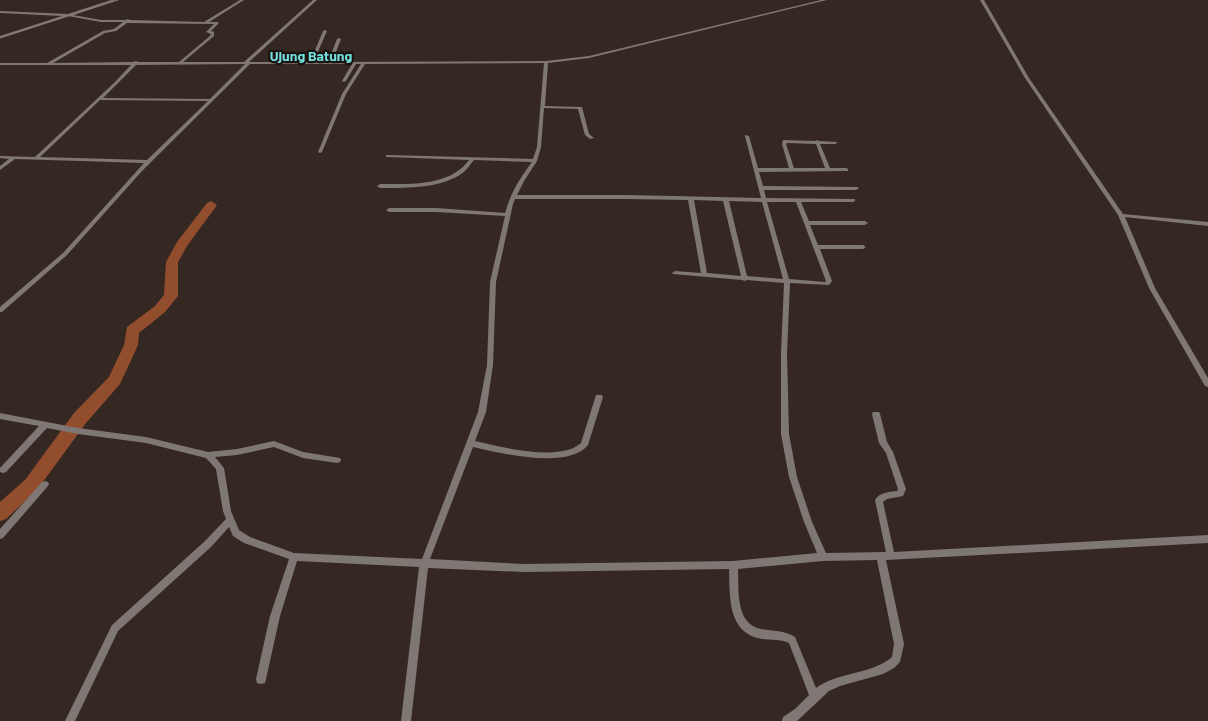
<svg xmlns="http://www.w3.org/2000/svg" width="1208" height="721" viewBox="0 0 1208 721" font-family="Barlow,sans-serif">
<rect width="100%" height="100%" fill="#352822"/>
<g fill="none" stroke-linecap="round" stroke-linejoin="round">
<polygon fill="#924d2d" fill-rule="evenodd" points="211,201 217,205 187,246 178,262 178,296 165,312 139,333 138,345 120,384 86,423 37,490 6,519 0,521 0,502 25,480 74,413 109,377 124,345 127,327 155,306 164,295 166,262 177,242 207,203"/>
<g fill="#7e7774" fill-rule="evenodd">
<path d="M111,0H116L73,15L101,20H125L128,19L130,20L204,22L240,0H244L209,22H217L219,23L211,31L214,32V36L183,62H244L313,0H317L249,62H317L319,58L313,55L323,31L325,30L327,31L317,54L323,57L321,62H328L337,39L339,38L341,39L332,62L546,61L589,56L821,0H827L589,58L548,63L545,106L582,107L589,134L594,138L590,139L585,135L578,109L544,108L541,147L537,161L524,181L517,195H628L761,198L745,136V135L749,136L758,168H789L782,144L783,140L815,141L817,140L819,141L837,142V143L835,144H820L830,168H846L848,169V171L759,172L763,186L858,187L859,188L856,190H764L766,198L855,199V201L853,202H801L809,221H865L868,223L865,225H810L818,245H863L866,247L863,249H820L832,281L829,285L790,283L787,353L789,434L797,477L812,522L826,553L886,552L875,500C880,492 889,492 897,491L898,489L886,453L879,443L872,414L873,412H879L880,414L887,442L893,452L906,489L903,496L887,499L883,502L894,552L1208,535V543L886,560L904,644L900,662L894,668L883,674L840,686L829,691L797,721H782L783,717L795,709L809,695L789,643C780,639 771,640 762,639C727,633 730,597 729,569L524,572L428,568L411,721H401L419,567L297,561L280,616L266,679L265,683L261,684L257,683L256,679L270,616L289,559L244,543L233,536L229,527L211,547L118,631L75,721H65L112,625L205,541L226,519L223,511L216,469L206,458L146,443L78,434L47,428L6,472L3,473L0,472V468L39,426L0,419V413L78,428L146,437L208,452L237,449L274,441L303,452L340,458L341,460L340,462L337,463L303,458L274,447L237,455L215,457L224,468L231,511L239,530L250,537L294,553L422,559L478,412L487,365L490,282L505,216L436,212H389L386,210L389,208H436L505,213C510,194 520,178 532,162L474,160C471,163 469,167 466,170C446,189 406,188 380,188L377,186L380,184C409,184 449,187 469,160L386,157V155H388L533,159L537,147L544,63L365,64L346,94L322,152L320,153L318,152L342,94L361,64H356L346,81L344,82L342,81L352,64H250L142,171L67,255L2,312H0V307L63,253L144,163L15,159L0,170V166L9,159L0,158V156L35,157L115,82L131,65H0V63H47L103,31L114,29L123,22H101L68,16L0,38V36L62,16L0,13V11L68,14ZM127,23L214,24L206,32L211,34L210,36L179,62H138L136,61L133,62L53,63L105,33L116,31ZM245,64L210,99L103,98L136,65ZM100,100L208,101L147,160L40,157ZM787,143L816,144L825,168H794L786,144ZM515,199H628L688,200L701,273L675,271L672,273L673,274L742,280L745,281L747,280L784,283L781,353V434L789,477L804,522L817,553L733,561L524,564L430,559L473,447C500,453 568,470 588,445L603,397L602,395H596L581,443C578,445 574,448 571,449C545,458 501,447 475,441L486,412L493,365L496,282L513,204ZM694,200L723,201L741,276L707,273ZM729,201L762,202L783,279L747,276ZM767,202H796L826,281L825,282L789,279ZM877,560L894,644L892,657C871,675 840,671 816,688L795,637C784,630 773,631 761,629C735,624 739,589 738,569L823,561Z"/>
<polygon points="980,0 984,0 1029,78 1123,214 1208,222 1208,226 1125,217 1155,288 1208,378 1208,387 1205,386 1149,288 1118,215 1025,78"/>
<polygon points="45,481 48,482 49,484 48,486 3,538 0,539 0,529 42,482"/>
</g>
<polyline stroke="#8b807b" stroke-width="1" points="0,38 118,0"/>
</g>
<g text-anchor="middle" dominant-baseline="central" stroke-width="4.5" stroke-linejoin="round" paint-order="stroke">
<g font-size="14" font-weight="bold" fill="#75e1e0" stroke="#181210">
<text x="311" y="55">Ujung Batung</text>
</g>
</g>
</svg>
